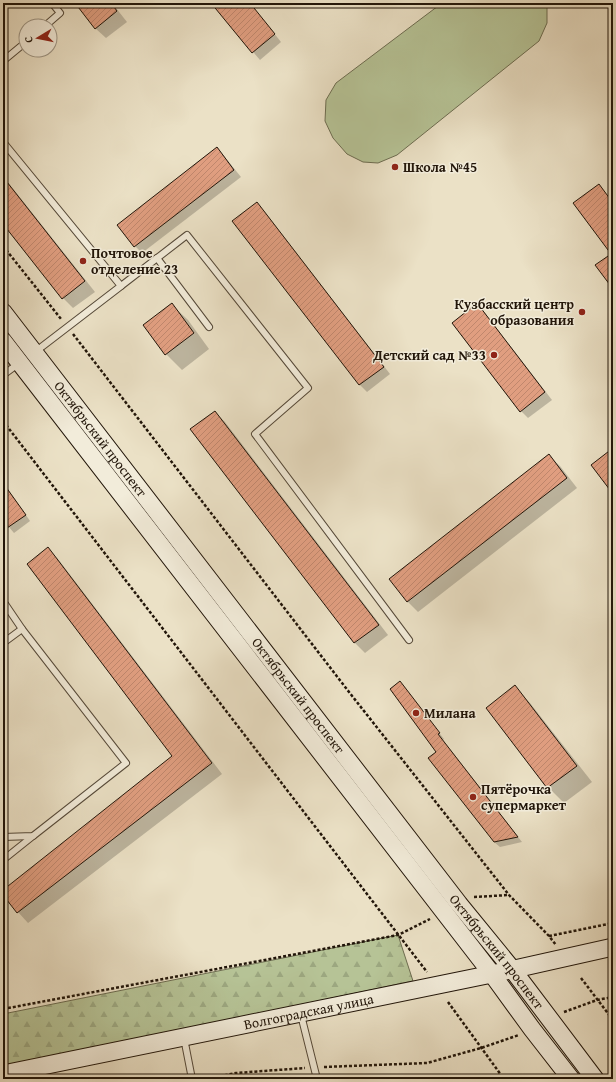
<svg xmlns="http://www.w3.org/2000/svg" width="616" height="1082" viewBox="0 0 616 1082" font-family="'Gentium Book Plus',serif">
<defs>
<pattern id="forest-firs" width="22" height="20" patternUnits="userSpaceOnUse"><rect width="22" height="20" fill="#b6c396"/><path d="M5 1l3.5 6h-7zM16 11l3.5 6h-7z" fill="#9ca780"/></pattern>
<pattern id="building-hatch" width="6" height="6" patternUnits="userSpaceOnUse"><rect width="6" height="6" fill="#e09e80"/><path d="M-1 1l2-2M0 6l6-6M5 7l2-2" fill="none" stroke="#c0876d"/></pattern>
</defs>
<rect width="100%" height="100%" fill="#ebe1c6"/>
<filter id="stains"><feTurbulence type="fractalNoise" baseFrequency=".005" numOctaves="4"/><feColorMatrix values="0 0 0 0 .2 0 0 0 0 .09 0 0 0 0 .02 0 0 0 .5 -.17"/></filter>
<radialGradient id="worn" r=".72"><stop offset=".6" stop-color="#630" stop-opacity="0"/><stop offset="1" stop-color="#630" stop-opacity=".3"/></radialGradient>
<polygon fill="#b6c396" stroke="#6c6c50" points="442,3 547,3 547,23 539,41 397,155 378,163 363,162 347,154 333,138 325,121 326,100 336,83"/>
<polygon fill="url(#forest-firs)" stroke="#6c6c50" points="398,935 413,981 3,1067 3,1014"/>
<g fill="#0003">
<polygon points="76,3 112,3 127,22 106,38 95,28"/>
<polygon points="212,3 250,3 281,42 260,60"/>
<polygon points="217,149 224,156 241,177 142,253 135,246"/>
<polygon points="3,176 95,292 73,308 63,298 3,222"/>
<polygon points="257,204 264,211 390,374 367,392 360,385 234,221"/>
<polygon points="172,305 188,320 209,349 182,370 166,354"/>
<polygon points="477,305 484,312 552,400 528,418 521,411"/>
<polygon points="215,412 225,422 388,635 365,653 355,643 192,430"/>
<polygon points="549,456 560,466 577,488 418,612 408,602 390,579"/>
<polygon points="3,482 30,521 14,533 3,520"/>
<polygon points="48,549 58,559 222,774 28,923 18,912 3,893 3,891 173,756"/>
<polygon points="400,683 444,739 443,740 522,842 500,847 494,842 438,752"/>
<polygon points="515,687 530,703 592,782 564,803 548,787 488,708"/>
<polygon points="450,1076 453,1079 433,1079"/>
</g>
<g fill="url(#building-hatch)" stroke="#211509">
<polygon points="75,3 111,3 117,11 95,29"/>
<polygon points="211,3 250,3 275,34 252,53"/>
<polygon points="217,147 234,170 134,247 117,225"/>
<polygon points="3,177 85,281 62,299 3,224"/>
<polygon points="599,184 613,203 613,289 595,265 611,254 573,203"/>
<polygon points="257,202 384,367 359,385 232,221"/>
<polygon points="172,303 194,333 165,355 143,325"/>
<polygon points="477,303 545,392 520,412 452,323"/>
<polygon points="215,411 379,625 354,643 190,429"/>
<polygon points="613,448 613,494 591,465"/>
<polygon points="549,454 567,478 407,602 389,579"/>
<polygon points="3,483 26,515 7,528 3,522"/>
<polygon points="48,547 212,763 17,913 3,895 3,890 172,756 27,564"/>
<polygon points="400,681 440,733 438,734 518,837 494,842 428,758 436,752 390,689"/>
<polygon points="515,685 577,766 547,788 486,708"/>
</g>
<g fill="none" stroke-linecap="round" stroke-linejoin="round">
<g stroke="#544838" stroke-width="8">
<g id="lane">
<polyline points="45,26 60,13 52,3"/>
<polyline points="3,61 26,42"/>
<polyline points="3,142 121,286 35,352"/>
<polyline points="157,258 209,327"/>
<polyline points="121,286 187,235 308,388 255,434 409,640"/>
<polyline points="3,375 18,364"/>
<polyline points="3,601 22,629 126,763 33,836 3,837"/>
<polyline points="3,643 22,629"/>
<polyline points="3,860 33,836"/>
<polyline points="301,1015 317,1079"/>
<polyline points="184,1038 192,1079"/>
</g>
</g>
<g stroke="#211509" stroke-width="19">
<g id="secondary">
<path id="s1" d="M3,312L459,904L512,969L595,1079"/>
<polyline points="3,341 492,974 532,1029 571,1079"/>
<path id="s2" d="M3,1074L492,974L613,947"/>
</g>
</g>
<g stroke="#211509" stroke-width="2.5" stroke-dasharray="3 2" stroke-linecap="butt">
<polyline points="3,246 61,319"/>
<polyline points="73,334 349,692 509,895 549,936 556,945"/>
<polyline points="3,421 427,972"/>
<polyline points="474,897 509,895"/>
<polyline points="549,936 613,923"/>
<polyline points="581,978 613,1020"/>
<polyline points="448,1002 504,1079"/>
<polyline points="3,1009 398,935 430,919"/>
<polyline points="564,1012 597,1000 613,997"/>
<polyline points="324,1067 427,1063 481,1048 519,1035"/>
<polyline points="205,1079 236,1073 305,1068"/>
</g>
<use href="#lane" stroke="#f2ecda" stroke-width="6"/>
<use href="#secondary" stroke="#f2ecda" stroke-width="17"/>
</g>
<g fill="#8f2418" stroke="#f2ecda" stroke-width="1.5">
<circle cx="395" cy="167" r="4"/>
<circle cx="83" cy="261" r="4"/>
<circle cx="582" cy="312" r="4"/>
<circle cx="494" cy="355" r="4"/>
<circle cx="416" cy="713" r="4"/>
<circle cx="473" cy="797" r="4"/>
</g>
<g text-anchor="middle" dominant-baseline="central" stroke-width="3" stroke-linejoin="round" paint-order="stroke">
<g font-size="14" font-weight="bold" fill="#211509" stroke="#f2ecda" text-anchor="start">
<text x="403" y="167">Школа №45</text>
<text x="91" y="253">Почтовое<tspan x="91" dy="16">отделение 23</tspan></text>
<text x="574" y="304" text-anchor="end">Кузбасский центр<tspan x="574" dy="16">образования</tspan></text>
<text x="486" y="355" text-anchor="end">Детский сад №33</text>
<text x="424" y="713">Милана</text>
<text x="481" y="789">Пятёрочка<tspan x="481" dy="16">супермаркет</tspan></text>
</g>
<g font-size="14" fill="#211509" stroke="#f2ecda">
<text stroke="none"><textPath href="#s1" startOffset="160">Октябрьский проспект</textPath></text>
<text stroke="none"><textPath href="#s1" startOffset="484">Октябрьский проспект</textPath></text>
<text stroke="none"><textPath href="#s1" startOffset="808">Октябрьский проспект</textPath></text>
<text stroke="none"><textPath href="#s2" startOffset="312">Волгоградская улица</textPath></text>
</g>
</g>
<rect width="616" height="1082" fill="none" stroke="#ebe1c6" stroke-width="16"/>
<rect x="4" y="4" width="608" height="1074" fill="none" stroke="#211509" stroke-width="2"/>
<rect x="8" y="8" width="600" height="1066" fill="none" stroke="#211509"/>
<g transform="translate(38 38) rotate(260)"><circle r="19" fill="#f2ecda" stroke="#9e9686"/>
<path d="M0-3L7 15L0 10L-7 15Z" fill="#8f2418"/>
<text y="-6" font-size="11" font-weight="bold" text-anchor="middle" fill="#211509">С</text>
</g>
<rect width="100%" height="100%" filter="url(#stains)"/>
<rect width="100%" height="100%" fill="url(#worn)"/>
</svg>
